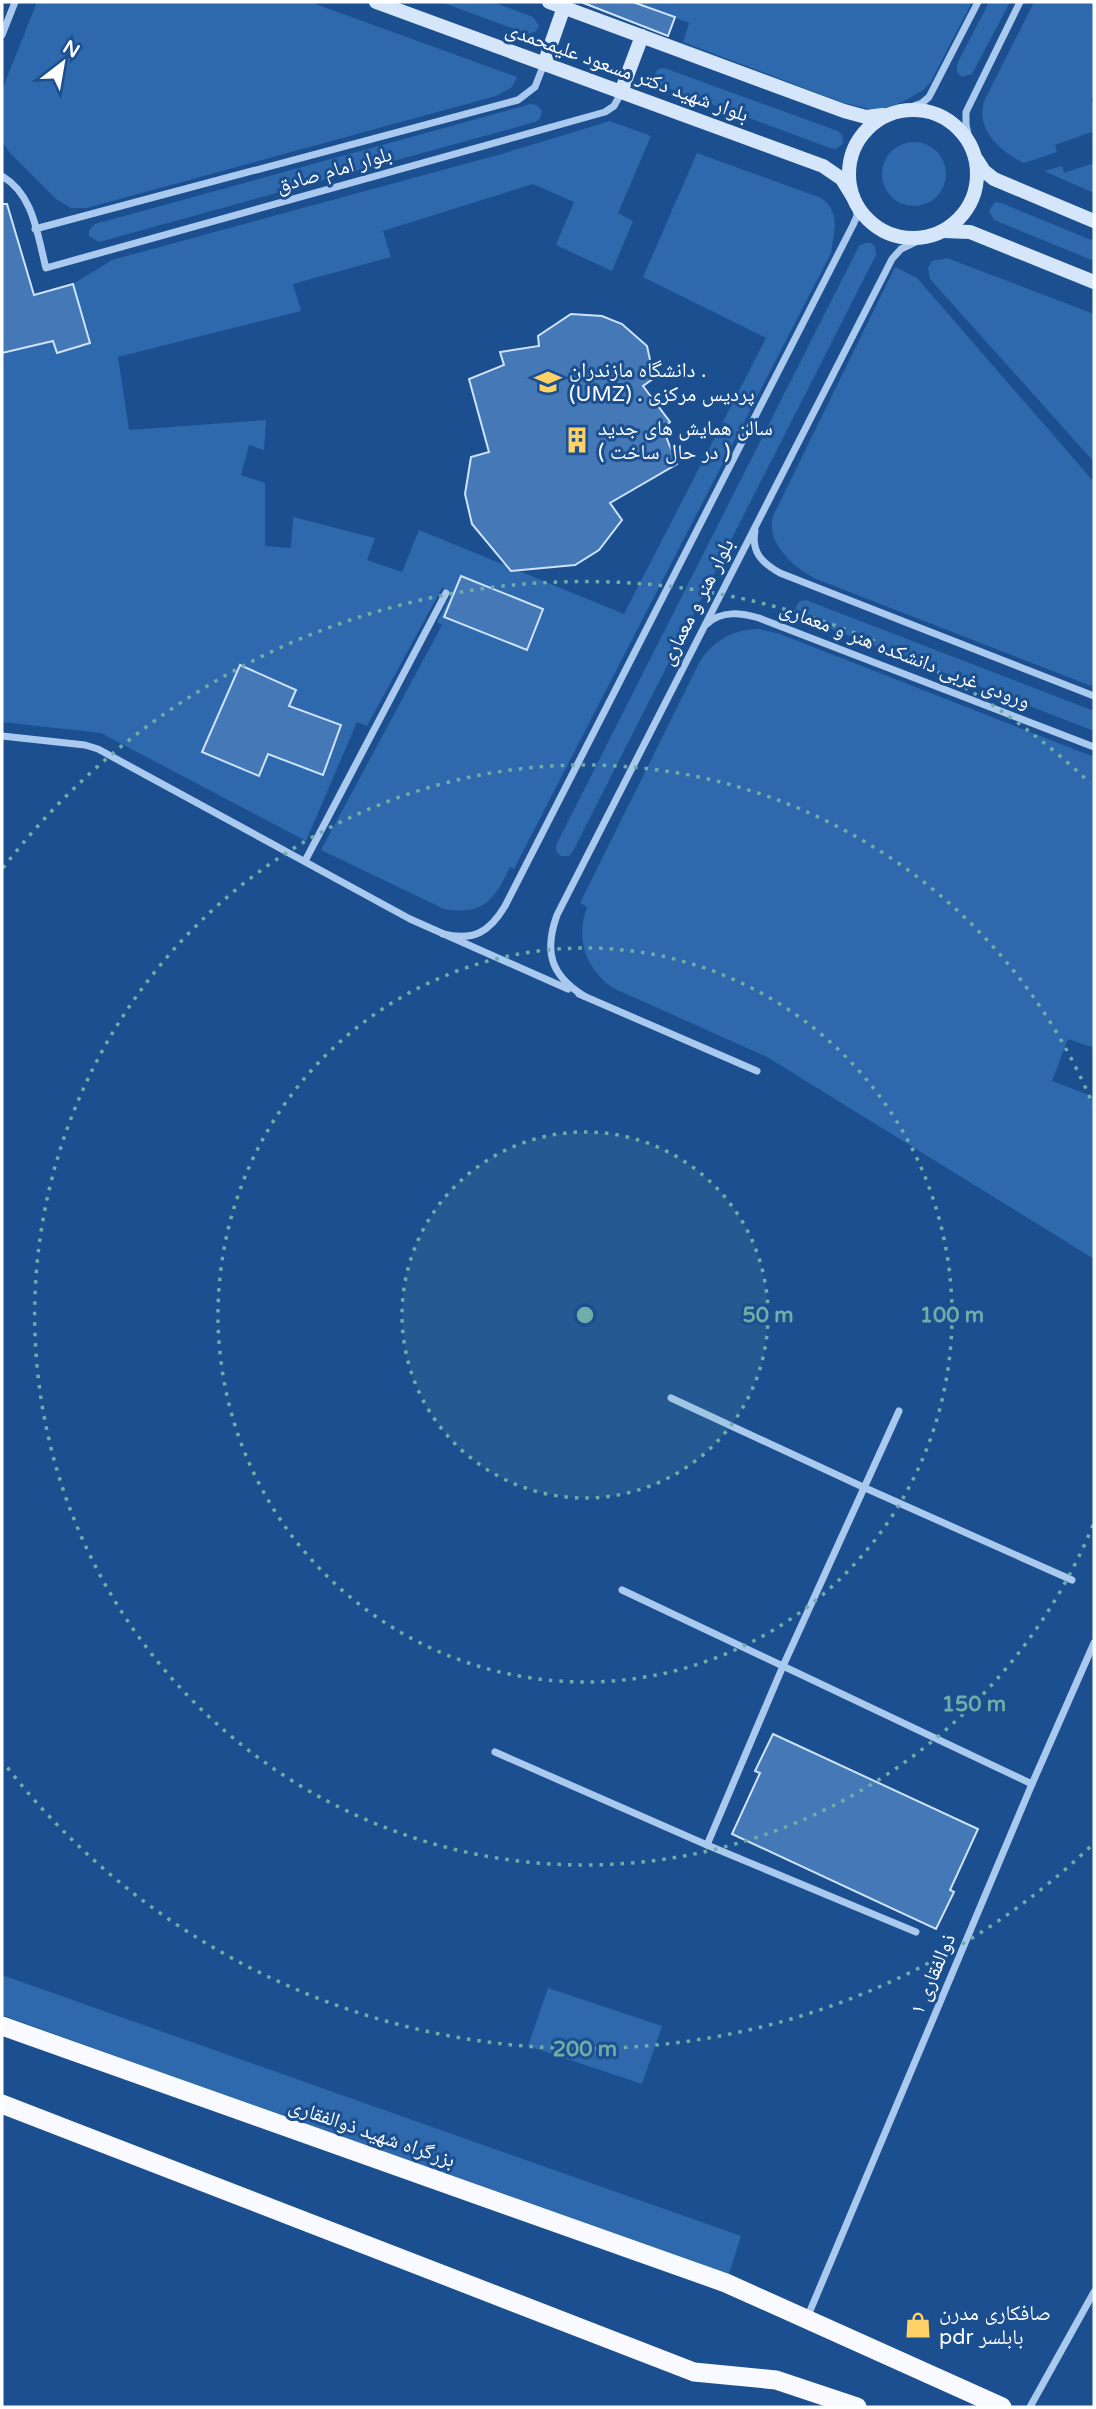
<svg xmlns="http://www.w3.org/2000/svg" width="1096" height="2409" viewBox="0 0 1096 2409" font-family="'Varela Round','Noto Naskh Arabic',sans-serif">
<rect width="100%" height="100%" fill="#1b4f8f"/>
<g fill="#2e69ad">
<polygon points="37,2 310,2 517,77 512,87 496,96 87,208 71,208 56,199 10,153 2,141 2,90"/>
<polygon points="441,2 493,2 533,17 539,26 536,31 528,34"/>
<polygon points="633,2 972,2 930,83 922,91 902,102 878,111 844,103 683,42 689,23"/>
<polygon points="989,2 1010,2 972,74 962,77 957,72 957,64"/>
<path d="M1034,2H1094V96L1091,98L1094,107V131L1055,145L1057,152L1024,163C999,151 974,128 985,99Z"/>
<path d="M664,68L838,131L842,135L843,144L836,149L830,148L660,85C654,81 653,75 658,69Z"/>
<polygon points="531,104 537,105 542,111 540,119 535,122 99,242 89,236 89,230 95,224"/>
<path d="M610,121L651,136L618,213L633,221L612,271L556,245L574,202L533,184L383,231L391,257L293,284L301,311L118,357L129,430L266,420L264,450L249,445L241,475L265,483V546L291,548L293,517L375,538L367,560L402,572L419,530L624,614L766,338L643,277L697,153L821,198C841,211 834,233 831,253L514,869L510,867C495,899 484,916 444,909L321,850L442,625L437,622L452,593L442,588L367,726L357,722L306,841L101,733L2,722V353L37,345L32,325L73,284L112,260L505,153Z"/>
<circle cx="914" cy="174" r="32"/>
<polygon points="1094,163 1094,193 1044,171 1062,166 1064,173"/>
<polygon points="995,202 1001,203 1094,241 1094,261 994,220 989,211"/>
<polygon points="865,243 871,243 875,247 876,255 573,851 569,856 561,856 556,851 556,845 859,246"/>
<polygon points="947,258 1094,314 1094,462 930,279 928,268 932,261"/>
<path d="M895,267L917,278L1094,482V679L1091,686L816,579C795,569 765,543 773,516Z"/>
<polygon points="806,600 1094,711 1094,731 801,617 797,613 796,606 800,601"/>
<path d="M759,629L780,634L1094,757V1048L1068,1039L1052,1081L1094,1097V1259L767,1057L613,988C586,969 575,939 587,907L580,903L700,661C714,640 734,629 759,629Z"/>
<polygon points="2,1975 741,2236 728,2277 2,2015"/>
<polygon points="548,1988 662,2026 642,2084 528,2046"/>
</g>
<g fill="#4478b7" stroke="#cfe3fa" stroke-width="2">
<polygon points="581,2 633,2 675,17 668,36"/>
<polygon points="2,204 7,204 34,295 73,284 90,343 57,353 53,341 2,353"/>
<polygon points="571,314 602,316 622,324 647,346 654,378 643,386 670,422 663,429 677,464 610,503 622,520 599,550 575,565 511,571 472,524 465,494 471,457 489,452 469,379 504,365 500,352 539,346 538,336"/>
<polygon points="461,576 543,609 527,650 444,617"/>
<polygon points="240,665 296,690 289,706 341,725 323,775 268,754 259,776 202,752"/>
<polygon points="773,1734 978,1829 950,1890 954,1892 936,1929 732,1834 760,1773 755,1771"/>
</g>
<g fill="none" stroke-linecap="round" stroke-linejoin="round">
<g stroke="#a9c9ee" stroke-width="7">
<polyline points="2,35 15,2"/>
<polyline points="902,110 922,103 929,97 978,2"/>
<polyline points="971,147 966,125 966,112 1020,2"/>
<path d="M2,176C34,195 37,234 46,268L605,112L614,106L621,93"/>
<polyline points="35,229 518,100 535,87 544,64"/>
<path d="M755,531C751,552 762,563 780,573L1094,696"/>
<path d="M707,624C722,610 741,613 759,618L1094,747"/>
<polyline points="2,736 85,745 98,749 410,919 568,989"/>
<polyline points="305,861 446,593"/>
<path d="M443,934C473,941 489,933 505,906L853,225L857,216L856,203"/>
<polyline points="579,994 757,1071"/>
<path d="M584,996C550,975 544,951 557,915L892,259L901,249L928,236"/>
<polyline points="671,1398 863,1487 1072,1580"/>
<polyline points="622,1590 1032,1784"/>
<polyline points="495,1752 707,1845 916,1932"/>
<polyline points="707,1845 783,1666 899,1411"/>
<polyline points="807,2318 1032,1784 1094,1643"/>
<polyline points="1030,2407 1094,2292"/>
</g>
<g stroke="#d6e6fa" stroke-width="14">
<polyline points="376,2 823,166 842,179 853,197"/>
<polyline points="549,2 844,111 866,117 883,115"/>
<polyline points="544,64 564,7"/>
<polyline points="621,92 642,36"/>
<circle cx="913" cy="174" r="64"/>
<polyline points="977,160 984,171 994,179 1094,221"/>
<polyline points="943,231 970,232 1094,282"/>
</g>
<g stroke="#f8faff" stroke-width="19">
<polyline points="2,2026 726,2283 1002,2407"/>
<polyline points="2,2104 694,2372 776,2380 857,2407"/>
</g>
</g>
<circle cx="585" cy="1315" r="183" fill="#6fada8" fill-opacity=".12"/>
<g fill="none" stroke="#6fada8" stroke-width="3.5" stroke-dasharray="3.5 7">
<circle cx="585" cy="1315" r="183"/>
<circle cx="585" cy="1315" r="367"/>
<path d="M1093 1525A550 550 0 1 1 1093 1105"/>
<path d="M1090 1847A734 734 0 0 1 3 1762M3 868A734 734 0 0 1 1090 783"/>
</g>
<defs>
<g id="university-bare" transform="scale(2.1)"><path d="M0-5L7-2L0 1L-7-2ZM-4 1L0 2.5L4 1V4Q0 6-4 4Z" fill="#ffd166" stroke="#1b4f8f" stroke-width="2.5" paint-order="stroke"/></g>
<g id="building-bare" transform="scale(2.1)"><path d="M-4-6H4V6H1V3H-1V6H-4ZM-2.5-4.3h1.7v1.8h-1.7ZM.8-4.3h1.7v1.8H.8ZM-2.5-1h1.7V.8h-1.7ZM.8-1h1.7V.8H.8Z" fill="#ffd166" stroke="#1b4f8f" stroke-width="2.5" paint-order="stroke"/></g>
<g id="shop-bare" transform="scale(2.1)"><path d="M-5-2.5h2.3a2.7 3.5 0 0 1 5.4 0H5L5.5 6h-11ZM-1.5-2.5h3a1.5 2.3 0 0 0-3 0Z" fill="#ffd166" stroke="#1b4f8f" stroke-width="2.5" paint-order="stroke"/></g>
</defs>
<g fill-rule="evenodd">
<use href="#university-bare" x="548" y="382"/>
<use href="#building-bare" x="577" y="440"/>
<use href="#shop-bare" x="918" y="2325"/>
</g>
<g text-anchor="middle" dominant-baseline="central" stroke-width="6" stroke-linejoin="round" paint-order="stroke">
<g font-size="21" fill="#fff" stroke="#1b4f8f">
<text transform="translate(627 72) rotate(20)">بلوار شهید دکتر مسعود علیمحمدی</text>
<text transform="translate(334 170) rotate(-16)">بلوار امام صادق</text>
<text transform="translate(697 602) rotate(-63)">بلوار هنر و معماری</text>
<text transform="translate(905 655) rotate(21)">ورودی غربی دانشکده هنر و معماری</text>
<text transform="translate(933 1974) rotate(-67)">ذوالفقاری ۱</text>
<text transform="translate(372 2133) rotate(19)">بزرگراه شهید ذوالفقاری</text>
</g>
<g font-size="21" fill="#fff" stroke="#1b4f8f" text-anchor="start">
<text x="569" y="370">دانشگاه مازندران .<tspan x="569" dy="24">(UMZ) . پردیس مرکزی</tspan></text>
<text x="598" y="428">سالن همایش های جدید<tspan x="598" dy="24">( در حال ساخت )</tspan></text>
<text x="939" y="2313">صافکاری مدرن<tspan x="939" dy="24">pdr بابلسر</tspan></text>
</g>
</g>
<circle cx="585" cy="1315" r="10" fill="#6fada8" stroke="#1b4f8f" stroke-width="3.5"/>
<g font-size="21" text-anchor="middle" font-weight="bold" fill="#6fada8" stroke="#1b4f8f" stroke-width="6" stroke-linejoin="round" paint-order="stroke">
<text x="768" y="1322">50 m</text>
<text x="952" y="1322">100 m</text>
<text x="974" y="1711">150 m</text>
<text x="585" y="2056">200 m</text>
</g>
<rect width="1096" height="2409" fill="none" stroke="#ffffff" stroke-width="7"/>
<g transform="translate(63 63) rotate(31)" stroke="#1b4f8f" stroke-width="5" paint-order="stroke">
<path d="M0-5L12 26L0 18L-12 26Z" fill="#ffffff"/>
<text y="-10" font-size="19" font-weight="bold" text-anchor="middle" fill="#ffffff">N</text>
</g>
</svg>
